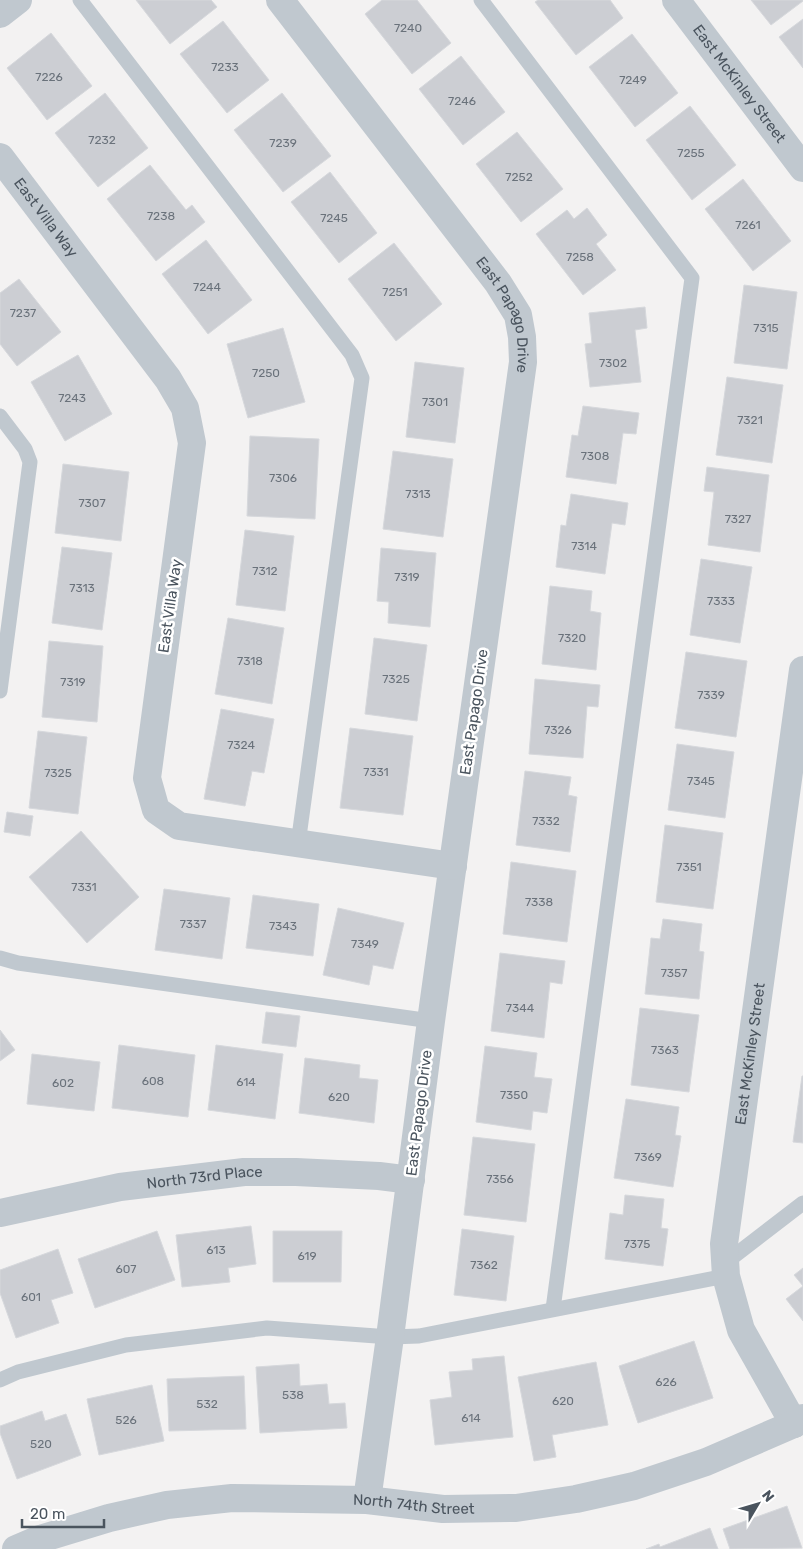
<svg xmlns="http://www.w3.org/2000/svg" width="803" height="1549" viewBox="0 0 803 1549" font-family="Rubik,sans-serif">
<rect width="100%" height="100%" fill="#f3f2f2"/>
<g fill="#ccced3" stroke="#d6d8dc">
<polygon points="136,0 211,0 217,7 170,44"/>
<polygon points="382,0 417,0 451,43 412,74 365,14"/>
<polygon points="538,0 610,0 623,18 576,55 535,2"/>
<polygon points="751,0 803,0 803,1 771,25"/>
<polygon points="803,19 803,68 779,37"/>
<polygon points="223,21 269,80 227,113 180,54"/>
<polygon points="51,33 92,86 47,120 7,68"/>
<polygon points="632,34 678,93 635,127 589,67"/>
<polygon points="461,56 505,112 463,145 419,89"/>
<polygon points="105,93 148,148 98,187 55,133"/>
<polygon points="282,93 331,156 283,192 234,130"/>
<polygon points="690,106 736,165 692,200 646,140"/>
<polygon points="517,132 563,189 521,222 476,164"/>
<polygon points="150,165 186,210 192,205 205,222 156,261 107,199"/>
<polygon points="330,172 377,233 339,263 291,202"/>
<polygon points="743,179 791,241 753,271 705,209"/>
<polygon points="587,208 607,235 596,244 616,270 583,295 536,234 567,210 574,219"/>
<polygon points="206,240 252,300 208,334 162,274"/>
<polygon points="394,243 442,304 396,341 348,279"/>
<polygon points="19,279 61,332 17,366 0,344 0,293"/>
<polygon points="744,285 797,292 787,369 734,363"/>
<polygon points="645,307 647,328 635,330 641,382 590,387 585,344 592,343 589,313"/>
<polygon points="283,328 305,402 248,418 227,344"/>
<polygon points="78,355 112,414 65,441 31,382"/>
<polygon points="415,362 464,368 455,443 406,437"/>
<polygon points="727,377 783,385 772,463 716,455"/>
<polygon points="583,406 639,413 636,434 623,433 616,484 566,477 572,435 578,436"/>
<polygon points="250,436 319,439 315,519 247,516"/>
<polygon points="393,451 453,459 443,537 383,529"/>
<polygon points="63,464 129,472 121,541 55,533"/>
<polygon points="707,467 769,475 760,552 708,545 714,492 704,491"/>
<polygon points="571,494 628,503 625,525 612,523 605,574 556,567 561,525 566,526"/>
<polygon points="245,530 294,536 285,611 236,605"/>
<polygon points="62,547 112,553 102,630 52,623"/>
<polygon points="381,548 436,553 430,627 388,623 389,602 377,601"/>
<polygon points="701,559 752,567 740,643 690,635"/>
<polygon points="550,586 592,591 590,611 601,613 596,670 542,664"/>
<polygon points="228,618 284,628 272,704 215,694"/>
<polygon points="374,638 427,645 417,721 365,714"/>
<polygon points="49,641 103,646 97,722 42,717"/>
<polygon points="686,652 747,661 736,737 675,728"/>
<polygon points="535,679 600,685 598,707 587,706 583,758 529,754"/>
<polygon points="221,709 274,719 264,773 252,771 245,806 204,799"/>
<polygon points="350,728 413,736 403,815 340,808"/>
<polygon points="38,731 87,737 78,814 29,808"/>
<polygon points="677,744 734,752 725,818 668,810"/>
<polygon points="525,771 571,777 568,795 577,797 570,852 516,845"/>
<polygon points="7,812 33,816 30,836 4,832"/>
<polygon points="665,825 723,833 713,909 656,902"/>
<polygon points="81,831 139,897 87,943 29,877"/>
<polygon points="511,862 576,871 567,942 503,934"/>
<polygon points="164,889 230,898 222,959 155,950"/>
<polygon points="253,895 319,904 313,956 246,948"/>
<polygon points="338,908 404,923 393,969 373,965 369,985 323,975"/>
<polygon points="663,919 702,924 699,951 704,952 699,999 645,994 651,938 660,939"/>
<polygon points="500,953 565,961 562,984 550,982 544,1038 491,1031"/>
<polygon points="640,1008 699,1015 689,1092 631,1085"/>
<polygon points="266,1012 300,1016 296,1047 262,1043"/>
<polygon points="0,1030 15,1050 0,1061"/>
<polygon points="119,1045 195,1055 188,1117 112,1108"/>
<polygon points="216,1045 283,1054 275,1119 208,1110"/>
<polygon points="485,1046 537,1053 534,1077 552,1079 547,1113 533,1111 531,1130 476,1122"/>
<polygon points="32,1054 100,1062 94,1111 27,1104"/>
<polygon points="305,1058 360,1065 359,1078 378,1080 374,1123 299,1113"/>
<polygon points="802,1076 803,1076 803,1143 793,1142"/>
<polygon points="626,1099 679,1107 675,1135 681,1136 673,1187 614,1178"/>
<polygon points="473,1137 535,1144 526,1222 464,1215"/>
<polygon points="625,1195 664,1199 661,1228 668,1229 663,1266 605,1259 610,1213 623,1215"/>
<polygon points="251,1226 256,1264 228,1268 230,1282 182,1287 176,1235"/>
<polygon points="462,1229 514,1236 506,1301 454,1295"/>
<polygon points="157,1231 175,1280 95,1308 78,1259"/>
<polygon points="273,1231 342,1231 341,1282 273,1282"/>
<polygon points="58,1249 73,1293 51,1300 59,1323 16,1338 0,1293 0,1270"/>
<polygon points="803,1268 803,1321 786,1299 803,1286 794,1275"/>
<polygon points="694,1341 713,1398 638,1423 619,1366"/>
<polygon points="504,1356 513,1437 435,1445 430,1400 452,1397 449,1372 473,1370 472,1359"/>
<polygon points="596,1362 608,1425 552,1435 556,1457 534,1461 518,1377"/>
<polygon points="299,1364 300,1386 327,1384 329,1404 345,1403 347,1428 260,1433 256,1367"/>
<polygon points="244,1376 246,1429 169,1431 167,1379"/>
<polygon points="152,1385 164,1441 99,1455 87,1399"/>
<polygon points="42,1411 45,1421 66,1414 81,1455 17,1479 0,1433 0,1426"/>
<polygon points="787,1506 802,1548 730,1549 723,1529"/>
<polygon points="710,1528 718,1549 646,1549 659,1544 660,1547"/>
</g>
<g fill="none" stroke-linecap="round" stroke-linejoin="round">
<g stroke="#c0c8cf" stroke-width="15">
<polyline points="80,0 352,355 362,378 298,844"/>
<polyline points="481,0 692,278 553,1309"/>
<polyline points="0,416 25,449 30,462 0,691"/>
<polyline points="0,958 18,963 431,1021"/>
<polyline points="725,1263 803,1203"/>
<polyline points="0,1380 18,1372 126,1345 267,1328 390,1337 419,1336 726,1276"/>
</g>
<g stroke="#c0c8cf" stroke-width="28">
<path id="s1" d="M280,0L498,283L518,315L522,337L523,362L431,1021L390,1337L367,1500"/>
<path id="s2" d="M676,0L803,168"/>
<polyline points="0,14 18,0"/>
<path id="s3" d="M0,157L168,379L185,408L192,443L147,778L156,810L179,826L453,866"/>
<path id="s4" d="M0,1213L120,1187L244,1172H296L379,1176L411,1180"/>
<path id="s5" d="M794,1424L741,1330L726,1276L724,1244L803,670"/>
<path id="s6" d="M16,1549L37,1540L109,1518L167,1505L232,1498L367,1500L443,1509L516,1508L576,1499L634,1486L706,1462L794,1424L803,1418"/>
</g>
</g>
<g text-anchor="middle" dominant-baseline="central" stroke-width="5" stroke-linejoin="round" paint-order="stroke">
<g font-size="12" fill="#6a727b">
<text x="408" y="28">7240</text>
<text x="225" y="67">7233</text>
<text x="49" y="77">7226</text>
<text x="633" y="80">7249</text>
<text x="462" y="101">7246</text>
<text x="102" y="140">7232</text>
<text x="283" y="143">7239</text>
<text x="691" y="153">7255</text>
<text x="519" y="177">7252</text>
<text x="161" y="216">7238</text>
<text x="334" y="218">7245</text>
<text x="748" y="225">7261</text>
<text x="580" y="257">7258</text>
<text x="207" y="287">7244</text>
<text x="395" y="292">7251</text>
<text x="23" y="313">7237</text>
<text x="766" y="328">7315</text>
<text x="613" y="363">7302</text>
<text x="266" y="373">7250</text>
<text x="72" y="398">7243</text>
<text x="435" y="402">7301</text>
<text x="750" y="420">7321</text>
<text x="595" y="456">7308</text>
<text x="283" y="478">7306</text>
<text x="418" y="494">7313</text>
<text x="92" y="503">7307</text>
<text x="738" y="519">7327</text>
<text x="584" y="546">7314</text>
<text x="265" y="571">7312</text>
<text x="407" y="577">7319</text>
<text x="82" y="588">7313</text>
<text x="721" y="601">7333</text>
<text x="572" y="638">7320</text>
<text x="250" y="661">7318</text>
<text x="396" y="679">7325</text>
<text x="73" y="682">7319</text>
<text x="711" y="695">7339</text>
<text x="558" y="730">7326</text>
<text x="241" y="745">7324</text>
<text x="376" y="772">7331</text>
<text x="58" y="773">7325</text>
<text x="701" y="781">7345</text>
<text x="546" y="821">7332</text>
<text x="689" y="867">7351</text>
<text x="84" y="887">7331</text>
<text x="539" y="902">7338</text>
<text x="193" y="924">7337</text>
<text x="283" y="926">7343</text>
<text x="365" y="944">7349</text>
<text x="674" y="973">7357</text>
<text x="520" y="1008">7344</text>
<text x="665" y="1050">7363</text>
<text x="153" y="1081">608</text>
<text x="246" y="1082">614</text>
<text x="63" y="1083">602</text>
<text x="514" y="1095">7350</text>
<text x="339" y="1097">620</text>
<text x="648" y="1157">7369</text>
<text x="500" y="1179">7356</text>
<text x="637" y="1244">7375</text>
<text x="216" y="1250">613</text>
<text x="307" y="1256">619</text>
<text x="484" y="1265">7362</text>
<text x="126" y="1269">607</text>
<text x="31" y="1297">601</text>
<text x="666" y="1382">626</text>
<text x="293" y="1395">538</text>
<text x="563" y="1401">620</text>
<text x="207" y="1404">532</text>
<text x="471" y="1418">614</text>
<text x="126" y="1420">526</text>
<text x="41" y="1444">520</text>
</g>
<g font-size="15" fill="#4a545e" stroke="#fff">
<text stroke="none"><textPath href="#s2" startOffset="105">East McKinley Street</textPath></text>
<text stroke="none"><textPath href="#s3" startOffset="76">East Villa Way</textPath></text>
<text stroke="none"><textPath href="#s1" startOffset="390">East Papago Drive</textPath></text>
<text transform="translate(170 606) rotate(-82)">East Villa Way</text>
<text transform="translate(474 712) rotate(-82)">East Papago Drive</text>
<text stroke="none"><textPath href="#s5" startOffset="388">East McKinley Street</textPath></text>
<text transform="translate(419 1113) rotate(-83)">East Papago Drive</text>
<text stroke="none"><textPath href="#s4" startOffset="208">North 73rd Place</textPath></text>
<text stroke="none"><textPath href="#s6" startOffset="405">North 74th Street</textPath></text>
</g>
</g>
<g transform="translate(758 1504) rotate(52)" stroke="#ffffff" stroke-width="4" paint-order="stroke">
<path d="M0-4L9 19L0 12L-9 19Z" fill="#4a545e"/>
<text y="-8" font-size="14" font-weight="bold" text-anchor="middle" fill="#4a545e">N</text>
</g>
<path d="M22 1519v8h82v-8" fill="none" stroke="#4a545e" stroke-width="2.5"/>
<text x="30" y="1519" font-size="15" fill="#4a545e" stroke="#ffffff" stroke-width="4" paint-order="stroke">20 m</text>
</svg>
